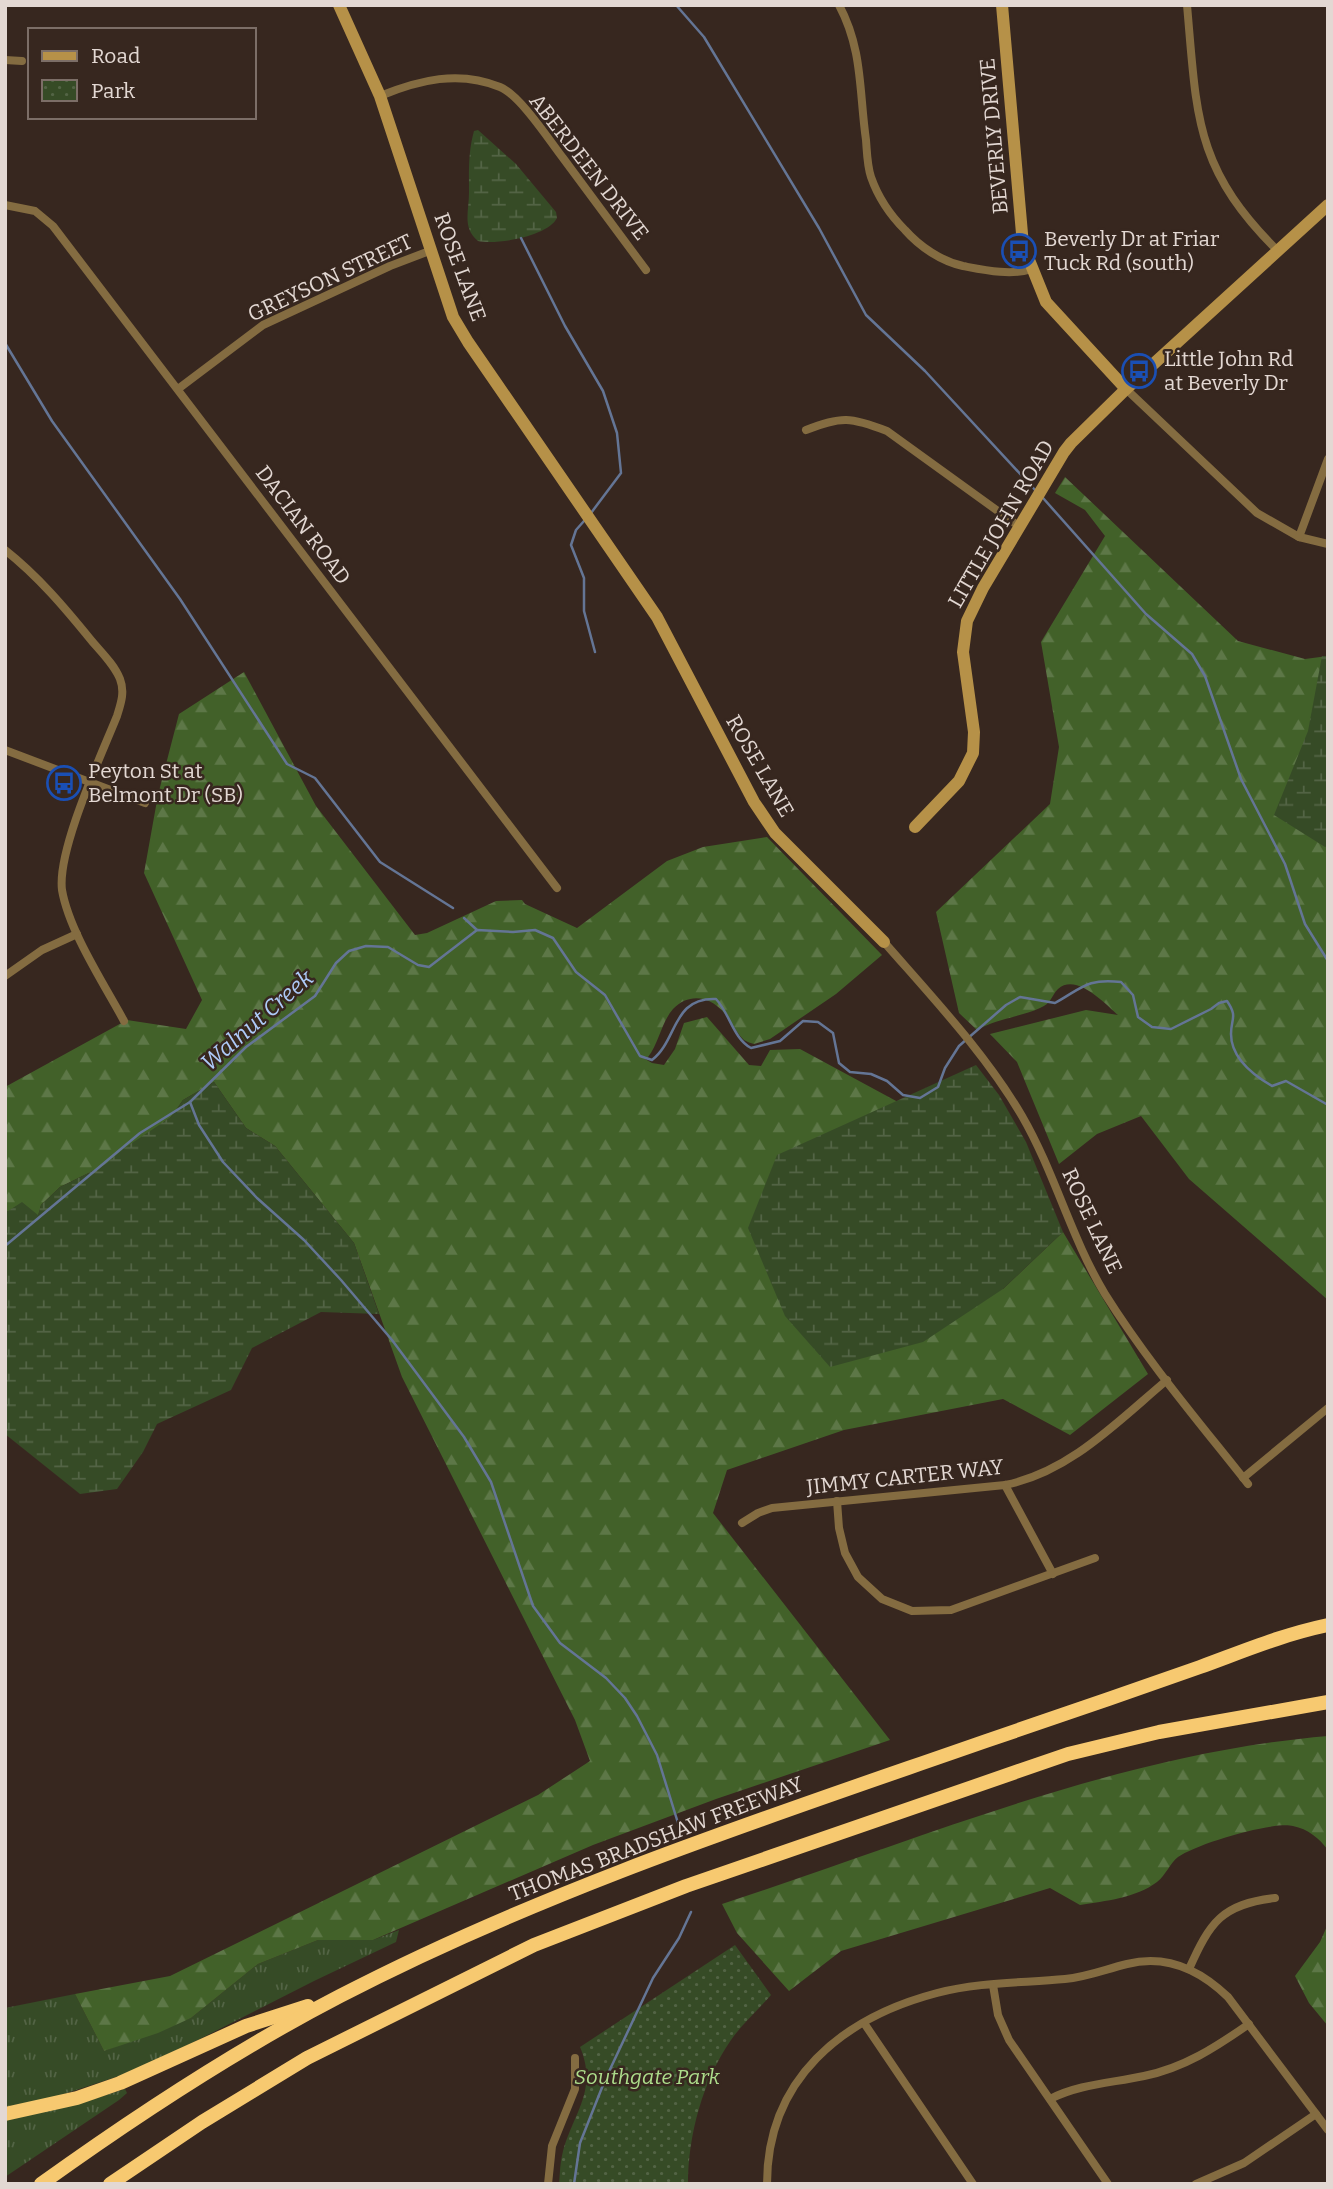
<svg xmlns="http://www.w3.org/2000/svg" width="1333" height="2189" viewBox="0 0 1333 2189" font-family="Bitter,serif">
<defs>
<pattern id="grass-tufts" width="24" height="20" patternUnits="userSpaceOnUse" patternTransform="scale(1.75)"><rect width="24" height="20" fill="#364b26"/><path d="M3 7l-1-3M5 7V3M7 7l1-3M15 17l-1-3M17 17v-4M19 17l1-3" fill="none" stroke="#536445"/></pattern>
<pattern id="forest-firs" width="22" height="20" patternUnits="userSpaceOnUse" patternTransform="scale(1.75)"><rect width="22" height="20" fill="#426129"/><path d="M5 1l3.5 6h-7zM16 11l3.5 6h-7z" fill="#5d7747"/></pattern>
<pattern id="wetland-marsh" width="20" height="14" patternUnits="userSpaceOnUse" patternTransform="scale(1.75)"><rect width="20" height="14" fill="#364b26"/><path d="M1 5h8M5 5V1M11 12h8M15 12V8" fill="none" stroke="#536445"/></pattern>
<pattern id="park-dots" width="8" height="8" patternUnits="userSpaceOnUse" patternTransform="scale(1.75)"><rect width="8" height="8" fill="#364b26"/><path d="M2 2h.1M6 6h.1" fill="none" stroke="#536445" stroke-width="1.8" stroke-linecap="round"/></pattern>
</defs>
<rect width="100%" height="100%" fill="#37271f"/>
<g fill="url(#grass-tufts)">
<polygon points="399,1930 396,1942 314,1981 188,2045 119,2076 55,2097 5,2107 5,2008 75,1994 104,2051 191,2018 258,1964 318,1940 373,1940"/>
<polygon points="125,2089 127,2093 119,2100 5,2177 5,2120 87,2101"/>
</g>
<g fill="url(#forest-firs)">
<path d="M1065,477L1238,641L1305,659L1328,656V1300L1189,1179L1141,1116L1097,1134L1059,1164L1017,1062L990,1034L1086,1010L1118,1015C1107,1006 1077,972 1058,989C1051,996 1052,1003 1040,1008C1020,1017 996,1019 977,1030L959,1013L936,912L1050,804L1059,747L1041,642L1105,536L1085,510L1055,493Z"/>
<path d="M244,672L316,806L415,935L427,933L496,901L522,900L525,904L577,928L667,861L703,847L767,837L882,955L836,994L770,1039L754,1044C751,1043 747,1042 744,1040C738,1035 733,1024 728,1018C715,998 691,990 673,1009C661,1023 659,1043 648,1057L640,1056L652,1063L664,1065L675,1049L684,1023L707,1017L749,1065L761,1066L770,1050L800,1049L898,1102L777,1156L1003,1289L1063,1232L1148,1374L1070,1435L1003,1399L844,1430L727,1470L713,1513L890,1740L716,1799L593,1845L373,1940H318L258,1964L191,2018L158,2033L104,2051L75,1994L170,1976L538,1795L590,1761L575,1720L402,1377L354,1243L275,1146L246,1128L214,1082L183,1100L171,1117L105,1165L60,1187L41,1205L38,1216L22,1203L5,1213V1087L127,1020L186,1029L202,1000L144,873L158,795L179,714Z"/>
<path d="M1328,1736V1850C1319,1838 1308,1829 1293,1826C1272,1821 1196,1844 1178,1857C1170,1863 1166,1875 1157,1882C1136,1898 1105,1901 1080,1905L1050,1888L841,1951L789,1991L737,1933L722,1904C921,1839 1117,1754 1328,1736Z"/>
<polygon points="1328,1924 1328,2026 1309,2003 1295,1976 1320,1942"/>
</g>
<g fill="url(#wetland-marsh)">
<path d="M478,130L516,164L556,212L557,218C548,236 498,245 478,241C462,228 469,211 469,193C469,172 468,152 474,131Z"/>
<polygon points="1322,656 1328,656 1328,846 1325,847 1274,815 1308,731"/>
<polygon points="976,1065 999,1095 1026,1142 1063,1232 1003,1289 923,1342 830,1367 785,1316 748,1228 777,1155"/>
<polygon points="214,1082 246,1128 275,1146 354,1243 379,1314 321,1312 252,1348 231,1390 157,1424 143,1452 117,1489 80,1494 5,1434 5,1213 22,1202 38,1215 41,1205 60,1187 105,1165 123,1149 171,1117 183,1100"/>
</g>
<path fill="url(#park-dots)" d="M735,1945L771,1995C758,2010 742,2024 731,2040C703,2080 688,2135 688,2184H559C560,2173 560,2162 563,2151C574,2112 598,2090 580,2047Z"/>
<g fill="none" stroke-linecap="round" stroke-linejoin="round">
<g stroke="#647595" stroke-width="2.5">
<polyline points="676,5 704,37 819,228 866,315 925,371 1036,491"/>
<polyline points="521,238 565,326 603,391 617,433 621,473 591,513"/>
<polyline points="5,343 52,421 180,599 287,764 315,778 380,862 453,908"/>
<polyline points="1043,498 1146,614 1192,654 1205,676 1241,779 1285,864 1305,924 1328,961"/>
<polyline points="584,521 576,530 571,545 584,578 584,611 595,652"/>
<polyline points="464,918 477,930"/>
<polyline points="190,1102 199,1125 223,1162 257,1198 304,1240 341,1280 392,1340 464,1437 491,1482 533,1606 560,1643 606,1678 625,1698 637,1716 657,1755 678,1823"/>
<path d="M5,1246L140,1133L190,1102L246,1047L315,996L336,963L349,951L366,946L388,947L418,965L429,967L477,930L513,932L535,930L553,938L576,972L605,995L640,1056L652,1060C678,1040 672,997 716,999C730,1014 733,1038 751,1048L780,1041L803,1021L818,1022L833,1033L839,1063L850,1072L871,1074L887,1081L903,1095L920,1098L938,1087L945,1068L959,1046L1006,1005L1020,997L1055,1003C1082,988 1087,978 1121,982L1133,995L1138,1017L1152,1027L1171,1029L1211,1009L1219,1003L1227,1001C1238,1017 1231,1018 1231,1034C1231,1058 1253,1075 1272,1086L1286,1081L1328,1105"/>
<polyline points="574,2184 580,2143 605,2080 653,1978 679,1938 691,1912"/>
</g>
<g stroke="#846c41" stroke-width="8">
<path d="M839,5C863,50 859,91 866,140C867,152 867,165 871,177C878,197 890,215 905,230C920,247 941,261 963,266C984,270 1011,276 1032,269"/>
<path d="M1187,5C1197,116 1194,168 1278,251"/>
<polyline points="5,60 22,61"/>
<path d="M380,96C419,80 459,70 500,87C520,95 549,140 563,158C591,196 619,233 646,270"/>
<polyline points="5,205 35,211 53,226 557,888"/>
<polyline points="178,389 263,325 390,266 432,250"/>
<polyline points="1126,389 1257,513 1299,537 1328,544"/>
<path d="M806,430C841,416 851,417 887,431L1020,527"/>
<polyline points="1299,537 1328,459"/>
<path d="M5,550C38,576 65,608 91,640C101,652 114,664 120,679C125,692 121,703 117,716C101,756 57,850 62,890C69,931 104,984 124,1021"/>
<polyline points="5,750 145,803"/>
<path d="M884,942C932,997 985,1053 1022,1116C1055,1173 1071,1238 1105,1294C1147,1361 1199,1422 1248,1484"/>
<polyline points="5,976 42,950 77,934"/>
<polyline points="1243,1478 1328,1408"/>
<polyline points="1005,1485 1053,1574"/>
<polyline points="837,1501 839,1528 845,1553 858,1577 882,1599 912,1611 951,1610 1095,1558"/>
<path d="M742,1523L758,1513L772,1508L1005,1485C1070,1472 1118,1421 1167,1380"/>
<path d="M1189,1969C1210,1922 1222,1904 1275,1898"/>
<polyline points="993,1985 998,2015 1009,2040 1108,2184"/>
<polyline points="864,2023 973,2184"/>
<path d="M1050,2099C1079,2084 1112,2083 1144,2076C1184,2068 1216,2047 1249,2024"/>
<polyline points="548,2184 552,2146 575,2089 575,2058"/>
<path d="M767,2184C767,2079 842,2018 937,1993C978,1982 1023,1983 1065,1979C1087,1977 1106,1969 1127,1964C1166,1954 1200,1970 1228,1997L1328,2130"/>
<polyline points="1196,2184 1244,2163 1316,2114"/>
</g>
<g stroke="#b69148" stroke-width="12">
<polyline points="339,5 380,96 453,317 468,342 657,617 754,802 775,833 884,942"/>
<polyline points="1002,5 1023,245 1046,302 1126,389"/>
<polyline points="915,827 959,781 973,753 974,732 963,652 967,621 983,588 1064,452 1071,443 1126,389 1328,205"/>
</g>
<g stroke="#f7c970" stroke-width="14">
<polyline points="5,2114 77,2098 120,2083 246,2026 308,2006"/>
<path d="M41,2184C137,2115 236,2050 340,1996C546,1889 768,1817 986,1741C1057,1717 1129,1692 1200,1667C1244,1651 1281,1635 1328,1625"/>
<polyline points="110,2184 202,2122 307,2058 534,1945 686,1886 1068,1754 1159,1732 1328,1702"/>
</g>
</g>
<defs>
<g id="bus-ring" transform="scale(1.75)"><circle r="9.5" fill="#37271f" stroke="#1a4fb4" stroke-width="1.5"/><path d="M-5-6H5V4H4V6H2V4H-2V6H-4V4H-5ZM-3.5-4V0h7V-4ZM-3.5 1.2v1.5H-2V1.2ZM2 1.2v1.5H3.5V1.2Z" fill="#1a4fb4"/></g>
</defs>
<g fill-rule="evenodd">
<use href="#bus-ring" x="1019" y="251"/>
<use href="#bus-ring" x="1139" y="371"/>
<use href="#bus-ring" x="64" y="783"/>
</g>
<g text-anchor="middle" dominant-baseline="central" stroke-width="5" stroke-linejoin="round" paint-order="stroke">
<g font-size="21" fill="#e3d8d3" stroke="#37271f">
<text transform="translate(994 136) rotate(-95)">BEVERLY DRIVE</text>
<text transform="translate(589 167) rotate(52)">ABERDEEN DRIVE</text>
<text transform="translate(460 267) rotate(70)">ROSE LANE</text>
<text transform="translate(330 278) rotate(-25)">GREYSON STREET</text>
<text transform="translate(1001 524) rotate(-60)">LITTLE JOHN ROAD</text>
<text transform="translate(303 525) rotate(53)">DACIAN ROAD</text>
<text transform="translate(760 766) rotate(60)">ROSE LANE</text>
<text transform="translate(1092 1221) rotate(65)">ROSE LANE</text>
<text transform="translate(905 1477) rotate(-6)">JIMMY CARTER WAY</text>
<text transform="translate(656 1839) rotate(-21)">THOMAS BRADSHAW FREEWAY</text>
</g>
<g font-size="21" fill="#e3d8d3" stroke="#37271f" text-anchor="start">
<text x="1044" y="239">Beverly Dr at Friar<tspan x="1044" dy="24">Tuck Rd (south)</tspan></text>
<text x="1164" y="359">Little John Rd<tspan x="1164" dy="24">at Beverly Dr</tspan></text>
<text x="88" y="771">Peyton St at<tspan x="88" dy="24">Belmont Dr (SB)</tspan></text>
</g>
<g font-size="21" font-style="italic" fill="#addd8b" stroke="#37271f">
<text x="647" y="2077">Southgate Park</text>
</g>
<g font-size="23" font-style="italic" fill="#aecaf8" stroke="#37271f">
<text transform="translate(257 1020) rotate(-41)">Walnut Creek</text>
</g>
</g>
<rect width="1333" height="2189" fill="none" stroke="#e3d8d3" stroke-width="14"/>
<rect x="28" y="28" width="228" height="91" fill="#37271f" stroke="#7c6e67" stroke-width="2"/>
<rect x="42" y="51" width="35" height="10" fill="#b69148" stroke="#7c6e67" stroke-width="2"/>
<text x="91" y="63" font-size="21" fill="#e3d8d3">Road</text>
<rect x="42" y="80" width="35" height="21" fill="url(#park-dots)" stroke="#7c6e67" stroke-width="2"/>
<text x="91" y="98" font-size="21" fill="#e3d8d3">Park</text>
</svg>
